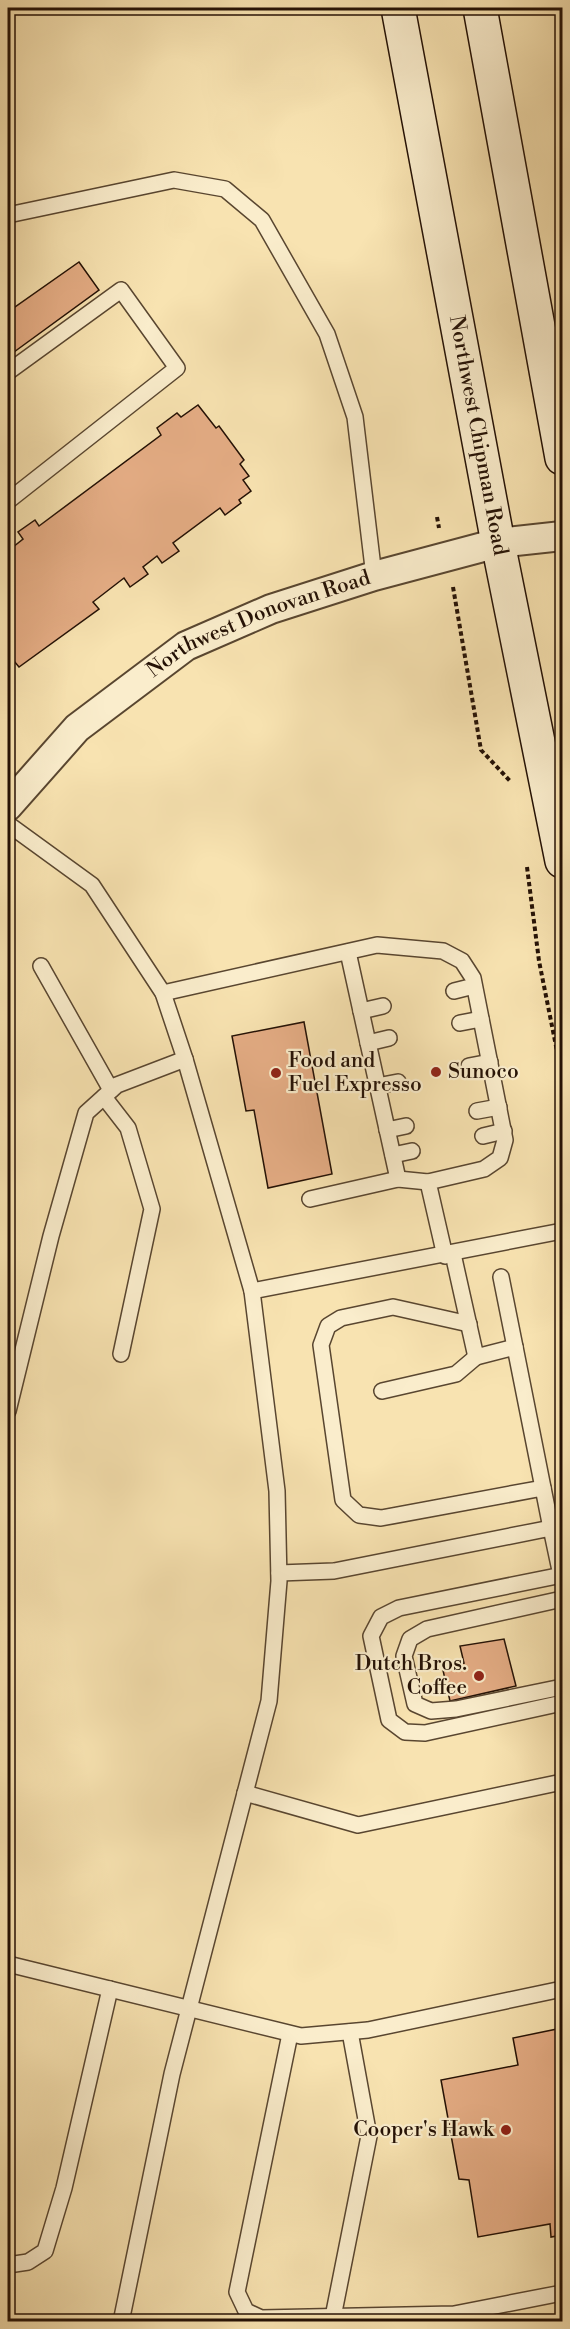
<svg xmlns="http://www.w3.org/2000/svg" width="570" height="2329" viewBox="0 0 570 2329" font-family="'Libre Bodoni',serif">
<rect width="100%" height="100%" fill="#f8e3b1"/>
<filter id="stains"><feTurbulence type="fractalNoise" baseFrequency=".00333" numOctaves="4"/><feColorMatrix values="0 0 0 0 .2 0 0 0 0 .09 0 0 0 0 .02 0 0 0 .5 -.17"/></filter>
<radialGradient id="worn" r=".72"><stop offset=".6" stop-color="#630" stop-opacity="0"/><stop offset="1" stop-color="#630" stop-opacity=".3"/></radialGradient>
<g fill="#e5ad85" stroke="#241105" stroke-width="1.5">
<polygon points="79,262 99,290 14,352 8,343 8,312"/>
<polygon points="198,405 216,428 219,426 244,460 240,464 249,476 243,480 251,491 239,500 241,503 225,515 220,508 173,543 179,551 162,563 157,556 143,567 148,574 130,587 124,578 93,602 99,609 19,667 14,661 8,665 8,551 23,539 18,532 35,520 39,526 161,435 157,428 177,413 181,417"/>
<polygon points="304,1022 332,1174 268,1188 254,1110 246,1111 232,1036"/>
<polygon points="504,1639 516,1686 450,1701 442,1666 464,1663 460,1646"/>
<polygon points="562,2028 562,2235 551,2237 550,2224 478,2237 469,2180 459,2179 441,2080 518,2065 513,2038"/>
</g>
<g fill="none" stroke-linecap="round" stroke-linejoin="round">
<g stroke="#594630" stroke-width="18">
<g id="lane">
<polyline points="8,215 174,180 225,189 262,220 327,334 355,417 374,576"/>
<polyline points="8,372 121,290 177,368 8,501"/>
<polyline points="8,824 92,885 163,993 185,1059 252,1291 277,1491 279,1581 269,1701 172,2074 121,2322"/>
<polyline points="41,966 111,1090"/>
<polyline points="454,991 474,986"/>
<polyline points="163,993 377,945 443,951 462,961 473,978 505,1140 500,1158 484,1169 428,1182 445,1256"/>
<polyline points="361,1011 383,1006"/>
<polyline points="460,1023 481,1019"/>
<polyline points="368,1043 389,1038"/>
<polyline points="469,1066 490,1062"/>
<polyline points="377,1086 398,1082"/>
<polyline points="104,1097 128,1128 152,1209 121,1354"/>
<polyline points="477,1111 499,1107"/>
<polyline points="387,1130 406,1126"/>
<polyline points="483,1136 504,1131"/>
<polyline points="393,1155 412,1151"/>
<polyline points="398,1179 428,1182"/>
<polyline points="310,1199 398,1179 348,952"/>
<polyline points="453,1254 476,1357 515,1347 551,1528"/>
<polyline points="501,1277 515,1347"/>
<polyline points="252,1291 562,1231"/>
<polyline points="469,1324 393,1307 341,1318 328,1326 321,1345 343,1500 359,1515 381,1518 543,1488"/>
<polyline points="382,1391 456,1374 476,1357"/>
<polyline points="8,1411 51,1236 86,1113 117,1085 185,1059"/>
<polyline points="279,1573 334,1571 551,1528 562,1580"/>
<polyline points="562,1575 399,1608 381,1617 371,1636 389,1720 405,1732 425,1733 562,1703"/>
<polyline points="562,1599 427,1629 410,1639 404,1656 415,1704 431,1711 456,1709 562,1687"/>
<polyline points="245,1793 358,1825 562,1782"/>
<polyline points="8,1964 301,2036 368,2030 562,1989"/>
<polyline points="290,2034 237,2292 246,2311 261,2318 454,2314 562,2293"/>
<polyline points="8,2265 28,2262 45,2251 64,2188 110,1989"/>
<polyline points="333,2317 369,2136 350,2032"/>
</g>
</g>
<g stroke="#594630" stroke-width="32">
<g id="street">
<path id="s1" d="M8,806L77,728L186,646L271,609L374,576L498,543L562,536"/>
</g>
</g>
<g stroke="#241105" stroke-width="36">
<g id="secondary">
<path id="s2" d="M398,8L498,543L562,861"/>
<polyline points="480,8 562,458"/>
</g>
</g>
<g stroke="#241105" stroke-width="4" stroke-dasharray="4.5 3" stroke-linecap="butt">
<polyline points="437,517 439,528"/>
<polyline points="453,587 481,750 511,782"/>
<polyline points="527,867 539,961 562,1076"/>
</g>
<use href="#lane" stroke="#faedcc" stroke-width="15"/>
<use href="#street" stroke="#faedcc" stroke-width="28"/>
<use href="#secondary" stroke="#faedcc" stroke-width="33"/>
</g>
<g fill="#8f2418" stroke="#faedcc" stroke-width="2">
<circle cx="436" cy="1072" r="6"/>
<circle cx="276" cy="1073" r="6"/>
<circle cx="479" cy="1676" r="6"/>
<circle cx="506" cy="2130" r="6"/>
</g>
<g text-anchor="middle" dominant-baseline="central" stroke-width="4.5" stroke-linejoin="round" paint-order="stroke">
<g font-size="21" fill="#241105" stroke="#faedcc">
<text stroke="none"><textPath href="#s2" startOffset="435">Northwest Chipman Road</textPath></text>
<text stroke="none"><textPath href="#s1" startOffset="316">Northwest Donovan Road</textPath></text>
</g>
<g font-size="21" fill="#241105" stroke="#faedcc" text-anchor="start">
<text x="288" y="1061">Food and<tspan x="288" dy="24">Fuel Expresso</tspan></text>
<text x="448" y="1072">Sunoco</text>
<text x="467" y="1664" text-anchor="end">Dutch Bros.<tspan x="467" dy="24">Coffee</tspan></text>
<text x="494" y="2130" text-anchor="end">Cooper's Hawk</text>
</g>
</g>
<rect width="570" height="2329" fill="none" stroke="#f8e3b1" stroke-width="30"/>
<rect x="9" y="9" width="552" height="2311" fill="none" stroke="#241105" stroke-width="3"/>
<rect x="15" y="15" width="540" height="2299" fill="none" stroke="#241105" stroke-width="1.5"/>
<rect width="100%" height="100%" filter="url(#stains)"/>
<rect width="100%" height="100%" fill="url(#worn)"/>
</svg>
